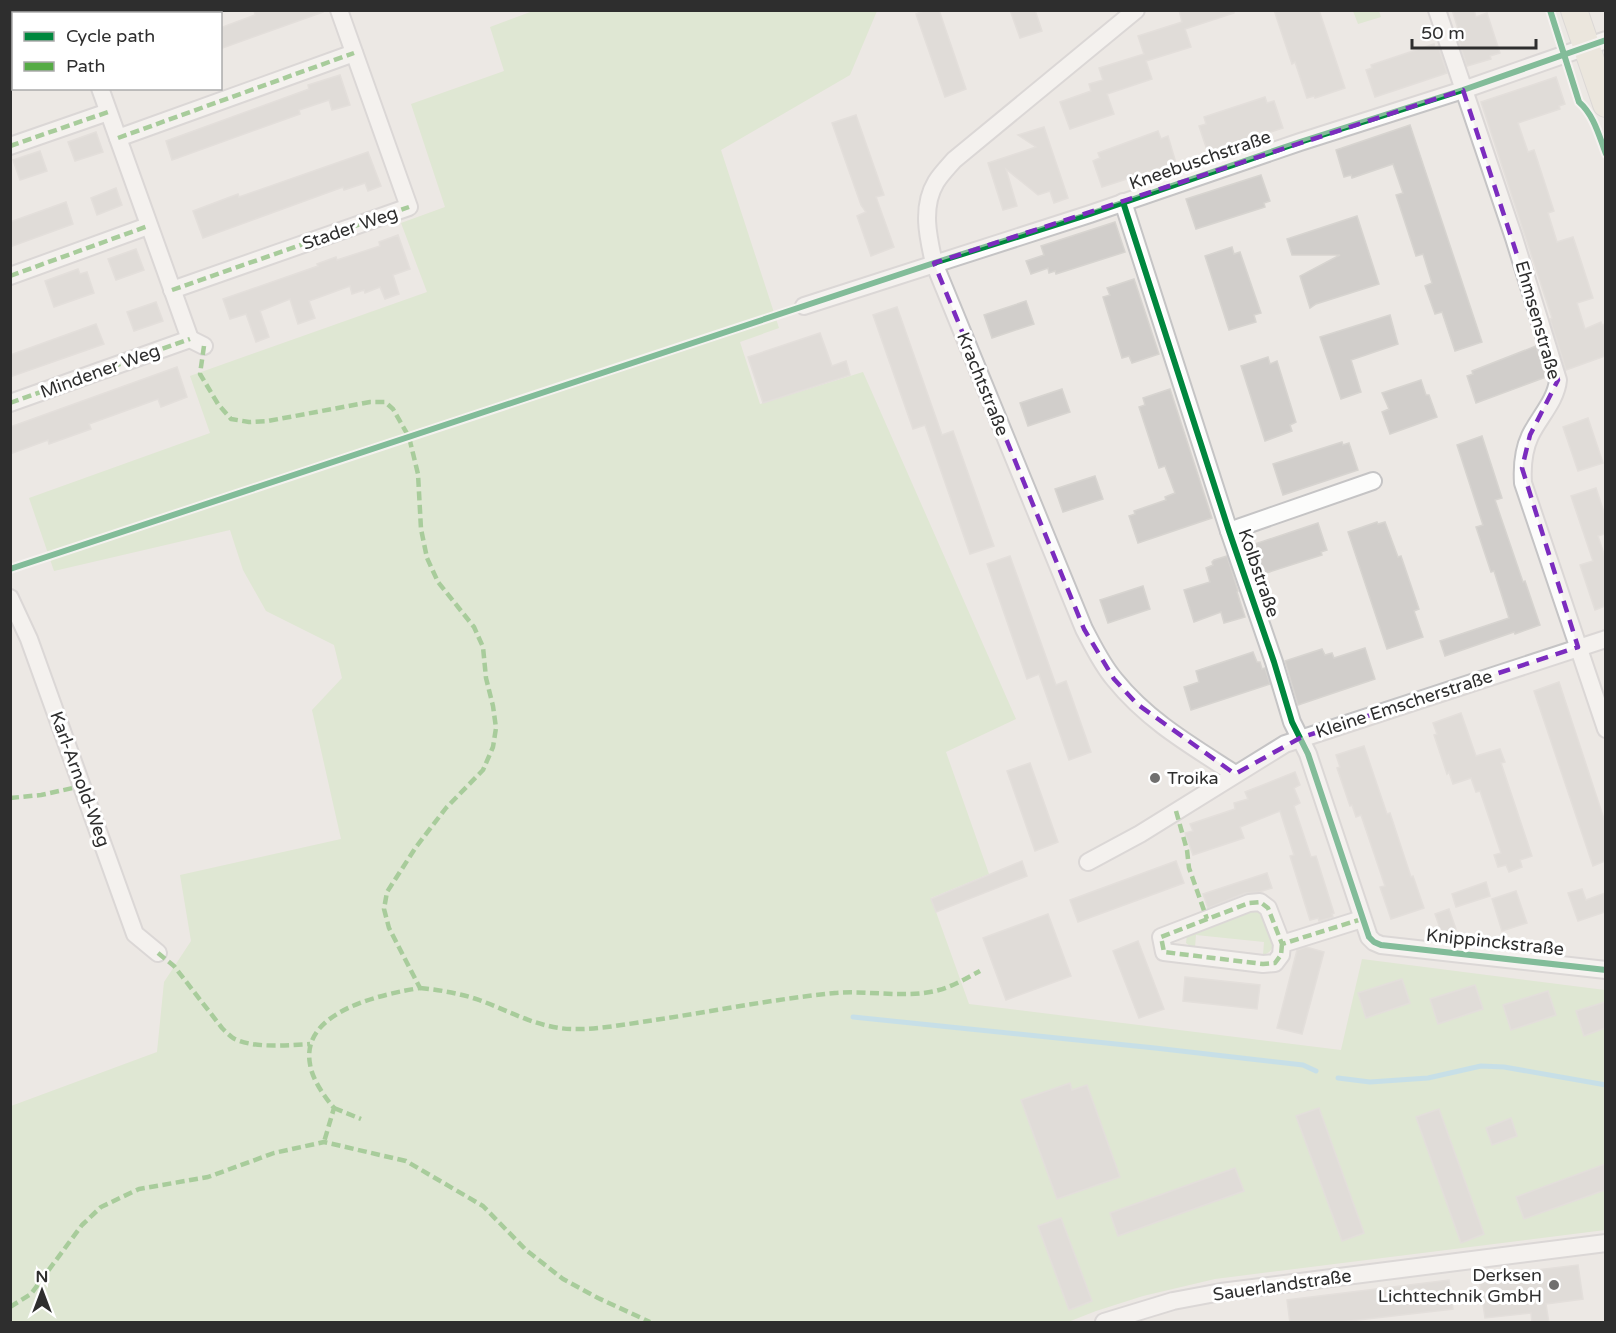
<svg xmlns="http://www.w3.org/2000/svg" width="1616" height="1333" viewBox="0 0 1616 1333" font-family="'Varela Round',sans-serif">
<rect width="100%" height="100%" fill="#ece8e4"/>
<g fill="#cee6be">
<polygon points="533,11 877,11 850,75 721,150 779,328 740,342 760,404 863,372 1016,719 946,752 989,874 931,898 969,1004 1341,1050 1362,959 1605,990 1605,1230 1215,1279 1143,1296 1096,1311 1068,1322 11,1322 11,1106 157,1052 164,982 191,941 180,875 341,839 312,710 342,678 334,645 266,611 243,570 230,530 54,571 29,498 210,433 190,376 427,292 401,223 445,207 411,104 504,71 490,27"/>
<polygon points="1353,11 1379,11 1381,17 1358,24"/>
<path d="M1252,910H1256L1263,914C1268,927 1283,949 1263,955L1264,942L1196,935L1195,947L1190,946L1186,943L1187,935Z"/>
</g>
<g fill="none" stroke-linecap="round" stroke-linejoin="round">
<g stroke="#99d6ec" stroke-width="5">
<polyline points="853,1017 1155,1048 1303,1065 1316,1071"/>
<polyline points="1338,1078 1370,1082 1428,1078 1481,1066 1504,1067 1606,1085"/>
</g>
</g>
<g fill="#d1cecb" stroke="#d7d4d0" stroke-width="1.5">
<polygon points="254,10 322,10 323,12 220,49 220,28 255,15"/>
<polygon points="926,10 939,10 966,89 945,97 916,14"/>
<polygon points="1010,10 1035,10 1042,31 1020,38"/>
<polygon points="1179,10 1234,10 1234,13 1185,29 1191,47 1146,61 1152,79 1107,94 1114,114 1070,129 1060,102 1091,91 1089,84 1103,80 1099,68 1144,54 1138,36 1182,22"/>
<polygon points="1274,10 1319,10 1345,88 1315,98 1314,96 1307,98 1295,62 1292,64"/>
<polygon points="1452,10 1474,10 1476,17 1487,13 1500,53 1490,56 1491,59 1467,66 1458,39 1461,38"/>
<polygon points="1434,44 1435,48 1438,46 1447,73 1375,97 1366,70 1372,68 1371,65"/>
<polygon points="340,75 350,105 332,110 329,100 299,110 300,114 172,160 166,141 309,89 308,85"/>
<polygon points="1556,77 1565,104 1559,106 1560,109 1518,123 1528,152 1534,150 1554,211 1548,213 1557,242 1573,237 1580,258 1593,298 1577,303 1585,329 1601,322 1602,325 1605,324 1605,356 1566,370 1550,319 1552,318 1481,102"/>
<polygon points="1265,97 1267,103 1274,101 1283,128 1208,153 1199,126 1206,124 1204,117"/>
<polygon points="856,115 884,195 876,197 894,247 871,256 857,216 866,212 861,205 832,123"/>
<polygon points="1410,125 1482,342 1455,351 1442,312 1435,314 1425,286 1432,283 1423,254 1416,256 1396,195 1403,193 1393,164 1352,178 1351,175 1344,177 1336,150"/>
<polygon points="1044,127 1068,198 1054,203 1050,191 1038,195 1006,169 1017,206 1003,210 988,163 1036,147 1018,135"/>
<polygon points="1158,131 1161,139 1168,136 1176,163 1102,187 1093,161 1100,158 1098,153"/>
<polygon points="96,132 103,152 75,161 68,142"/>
<polygon points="40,151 47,171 20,180 13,160"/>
<polygon points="368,152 381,186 368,191 365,183 344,190 343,187 203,238 193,211 238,194 239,197"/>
<polygon points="1261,175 1270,201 1264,203 1265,207 1196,229 1186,199"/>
<polygon points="116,188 122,205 97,215 91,198"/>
<polygon points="66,202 73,224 10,247 10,222"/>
<polygon points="1357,216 1379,284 1316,304 1310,308 1300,276 1340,255 1292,255 1287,239"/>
<polygon points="1115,222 1125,252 1056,274 1055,271 1049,273 1048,268 1031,274 1026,261 1044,255 1041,246"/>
<polygon points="398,235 410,269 393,275 399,294 385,299 380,287 365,293 364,290 352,294 350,286 309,301 315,318 298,324 290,299 260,311 269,337 256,342 246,314 230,319 223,299 318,266 317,264 336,257 337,260 380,246 379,242"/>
<polygon points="1232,247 1234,254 1240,252 1261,313 1254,315 1256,322 1229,330 1205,256"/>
<polygon points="136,249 144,270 116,280 108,259"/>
<polygon points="78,269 80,274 87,272 94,293 54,307 45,281"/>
<polygon points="1134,279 1159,354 1132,363 1129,356 1122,358 1103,297 1110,295 1107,288"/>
<polygon points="1026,301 1034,324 992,338 984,315"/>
<polygon points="156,302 163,321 134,331 127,312"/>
<polygon points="897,307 942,435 953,431 994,546 970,554 925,425 913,429 873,315"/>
<polygon points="1390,315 1398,344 1351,360 1361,392 1341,399 1320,337"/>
<polygon points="96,324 104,344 10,377 10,355"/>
<polygon points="820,333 832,366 846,361 850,375 763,403 748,357"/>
<polygon points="1536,346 1546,377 1476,403 1467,376 1473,374 1472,371"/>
<polygon points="1268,357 1270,364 1277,361 1296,422 1290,425 1292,431 1265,441 1241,366"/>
<polygon points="177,367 187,397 161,407 158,399 89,424 91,429 49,444 48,440 10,454 10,427"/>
<polygon points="1421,380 1426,395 1429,395 1437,417 1390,434 1382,412 1389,409 1382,393"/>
<polygon points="1062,389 1070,412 1028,426 1020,403"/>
<polygon points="1170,389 1212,518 1138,543 1129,516 1135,514 1134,511 1166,500 1165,497 1175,493 1165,466 1159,468 1139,407 1145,405 1143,398"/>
<polygon points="1588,418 1603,463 1578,471 1563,427"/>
<polygon points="1482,436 1502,498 1495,500 1523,582 1525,581 1540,625 1515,634 1514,632 1445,656 1440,641 1509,618 1494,571 1491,572 1476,527 1483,525 1457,445"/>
<polygon points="1342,442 1343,445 1349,443 1358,470 1283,495 1273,464"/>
<polygon points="1095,476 1103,499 1063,512 1055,489"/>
<polygon points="1596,488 1605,515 1605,534 1598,536 1605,557 1605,606 1595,610 1580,565 1593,561 1571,496"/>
<polygon points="1377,522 1378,524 1385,522 1398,557 1401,556 1419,609 1414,611 1423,637 1387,649 1348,532"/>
<polygon points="1318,523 1327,550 1321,552 1322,555 1260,575 1263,583 1259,585 1246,547"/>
<polygon points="1010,556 1056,685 1066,681 1091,752 1069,760 1039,674 1027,679 987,564"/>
<polygon points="1227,556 1238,591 1237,592 1245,617 1224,623 1221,612 1194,622 1184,590 1210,582 1206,568 1213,565 1212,562 1214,560"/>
<polygon points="1143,586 1150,609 1108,623 1100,600"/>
<polygon points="1365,648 1375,679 1298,705 1285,661 1322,649 1325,655 1332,653 1334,658"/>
<polygon points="1253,652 1257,662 1260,662 1262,669 1265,668 1270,684 1191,710 1184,687 1199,682 1196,671"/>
<polygon points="1559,682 1605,822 1605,861 1593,866 1534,691"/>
<polygon points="1461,713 1476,756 1500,749 1505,762 1501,763 1532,856 1520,860 1522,867 1509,872 1506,865 1498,867 1494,855 1501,853 1480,791 1476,792 1471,778 1453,784 1449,772 1447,774 1434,735 1437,734 1433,723"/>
<polygon points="1364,746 1387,814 1390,813 1411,877 1413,876 1424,908 1391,919 1380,887 1385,886 1361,815 1356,817 1352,805 1350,806 1337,768 1340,767 1336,755"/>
<polygon points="1030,763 1058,842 1035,851 1007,771"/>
<polygon points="1295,772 1300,785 1294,788 1300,803 1294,806 1311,857 1316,856 1334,913 1332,914 1333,917 1319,921 1318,918 1310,920 1290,856 1294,855 1280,811 1240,827 1244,838 1193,855 1185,833 1193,831 1190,824 1235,809 1234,803 1248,799 1245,792"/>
<polygon points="1022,861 1027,876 936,912 931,899"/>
<polygon points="1176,861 1184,883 1078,922 1070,900"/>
<polygon points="1267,873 1272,888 1259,892 1245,893 1208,908 1203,894"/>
<polygon points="1486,882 1490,896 1456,907 1452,894"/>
<polygon points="1582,889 1586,900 1605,893 1605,912 1578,921 1568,893"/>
<polygon points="1516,891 1527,923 1502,931 1492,899"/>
<polygon points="1449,909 1456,929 1442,934 1435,914"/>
<polygon points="1048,914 1071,976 1006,1000 983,938"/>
<polygon points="1138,941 1164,1009 1139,1018 1113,951"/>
<polygon points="1306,947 1324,952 1302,1034 1277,1028 1297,950"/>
<polygon points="1185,977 1260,985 1257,1009 1183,1001"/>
<polygon points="1402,979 1410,1003 1366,1018 1358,993"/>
<polygon points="1475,985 1483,1009 1438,1024 1430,999"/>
<polygon points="1548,991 1556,1015 1511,1030 1503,1005"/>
<polygon points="1605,1002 1605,1028 1584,1036 1576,1011"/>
<polygon points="1070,1083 1072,1090 1087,1085 1120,1177 1057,1199 1021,1100"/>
<polygon points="1319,1108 1364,1233 1342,1241 1296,1116"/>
<polygon points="1439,1109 1484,1234 1461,1243 1416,1117"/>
<polygon points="1511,1118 1517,1136 1492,1145 1486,1128"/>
<polygon points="1605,1164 1605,1190 1524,1219 1516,1197"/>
<polygon points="1235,1168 1244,1191 1118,1236 1110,1213"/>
<polygon points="1061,1218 1092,1301 1069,1310 1038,1226"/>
<polygon points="1578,1265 1583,1299 1546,1304 1549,1323 1532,1323 1531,1313 1485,1318 1479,1277"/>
<polygon points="1449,1280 1453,1309 1332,1323 1290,1323 1287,1300"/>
</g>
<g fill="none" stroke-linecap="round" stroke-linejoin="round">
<g stroke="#c5c4c5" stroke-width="20">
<g id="minor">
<polyline points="72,10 73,14"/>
<path d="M1136,10L954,160C948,167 941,174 936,182C921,207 928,237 934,263L1084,629C1093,646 1102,665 1115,680C1148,721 1192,746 1235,774"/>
<path d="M1437,10L1514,238L1558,380C1556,401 1539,417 1530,436C1523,451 1522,467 1523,483L1606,729"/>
<polyline points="100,88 190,339"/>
<polyline points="118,138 354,53"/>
<polyline points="10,146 108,112"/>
<polyline points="1123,202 1229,531 1274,662 1292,722 1308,754 1369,937 1374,942 1381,945 1606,970"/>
<polyline points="10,276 148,226"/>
<polyline points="172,290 409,207 339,10"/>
<polyline points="804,306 1090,214 1300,142 1463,90 1606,40"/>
<polyline points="10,403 190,339 204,346"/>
<polyline points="1229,531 1373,481"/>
<polyline points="10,598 29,639 135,934 158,953"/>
<polyline points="1088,862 1140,834 1285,744 1606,639"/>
<polyline points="1282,944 1281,955 1275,963 1263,964 1164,952 1161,937 1249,903 1260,902 1268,908 1282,944 1362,919"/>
<polyline points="1104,1322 1173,1301 1221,1292 1606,1243"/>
</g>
</g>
<g stroke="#c6c5c4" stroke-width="28">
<polyline id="primary" points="1574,10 1606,104"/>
</g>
<use href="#minor" stroke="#fcfcfb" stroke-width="16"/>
<use href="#primary" stroke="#e8e4d6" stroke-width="26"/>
<g stroke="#54ab44" stroke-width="4.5" stroke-dasharray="9 4.5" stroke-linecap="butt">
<polyline points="118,138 354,53"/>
<polyline points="10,146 108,112"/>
<polyline points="10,276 148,226"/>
<polyline points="172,290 409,207"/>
<path d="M204,346L200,374L218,404L231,419L249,422L268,421L370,402H385L393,409L409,437L418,474L421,529L427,558L438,582L474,627L483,647L486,678L493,706L496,728L493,747L483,770L446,808L416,847L387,892L384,909L389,928L420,988C383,994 300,1011 310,1064C312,1079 324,1096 334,1108L324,1142"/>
<polyline points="10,403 190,339"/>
<polyline points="10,798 41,795 82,786"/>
<polyline points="1176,811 1187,850 1189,868 1207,919"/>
<polyline points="1282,944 1281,955 1275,963 1263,964 1164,952 1161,937 1249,903 1260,902 1268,908 1282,944 1362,919"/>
<path d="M158,953L174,966L222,1028C225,1031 229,1035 233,1038C253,1049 288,1045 310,1044"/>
<path d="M420,988C441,990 463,994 482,1001C508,1011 532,1024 559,1028C588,1032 626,1024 655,1020C714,1011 774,999 835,993C869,990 906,999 939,990C953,986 967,978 980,971"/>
<polyline points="334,1108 361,1119"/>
<polyline points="10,1307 31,1294 82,1225 101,1207 139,1189 208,1177 274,1153 324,1142 406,1161 483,1206 526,1250 563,1279 598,1298 650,1322"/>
</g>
<g stroke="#fff" stroke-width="10">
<g id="cycleway">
<path d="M1550,10L1579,102C1594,115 1599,136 1606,154"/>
<polyline points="1123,202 1229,531 1274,662 1292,722 1308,754 1369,937 1374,942 1381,945 1606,970"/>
<polyline points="10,569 934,263 1090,214 1300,142 1463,90 1606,40"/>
</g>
</g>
<use href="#cycleway" stroke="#00873e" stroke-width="6"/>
</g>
<path d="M0 0H1616V1333H0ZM1463,90L1558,380L1530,435L1522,468L1578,647L1300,738L1235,774L1137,704L1114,679L1084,629L934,263Z" fill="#ece8e4" fill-opacity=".55" fill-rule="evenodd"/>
<path fill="none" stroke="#7b2cbf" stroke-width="4.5" stroke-dasharray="12 8" stroke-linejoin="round" d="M1463,90L1558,380L1530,435L1522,468L1578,647L1300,738L1235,774L1137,704L1114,679L1084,629L934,263Z"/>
<g fill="#706f6e" stroke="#fff" stroke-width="2">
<circle cx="1155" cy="778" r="6"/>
<circle cx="1554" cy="1285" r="6"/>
</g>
<g text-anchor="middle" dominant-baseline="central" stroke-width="6" stroke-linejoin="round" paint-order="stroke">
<g font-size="18" fill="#2e2e2e" stroke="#fff">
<text transform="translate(1200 160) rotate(-19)">Kneebuschstraße</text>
<text transform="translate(350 228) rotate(-19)">Stader Weg</text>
<text transform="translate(1538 320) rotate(74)">Ehmsenstraße</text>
<text transform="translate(100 371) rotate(-20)">Mindener Weg</text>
<text transform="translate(983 384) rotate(68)">Krachtstraße</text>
<text transform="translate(1259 573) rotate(71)">Kolbstraße</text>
<text transform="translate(1404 704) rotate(-18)">Kleine Emscherstraße</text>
<text transform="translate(80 779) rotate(70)">Karl-Arnold-Weg</text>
<text transform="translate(1495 942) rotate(6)">Knippinckstraße</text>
<text transform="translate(1282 1285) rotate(-8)">Sauerlandstraße</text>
</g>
<g font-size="18" fill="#2e2e2e" stroke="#fff" text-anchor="start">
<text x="1167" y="778">Troika</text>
<text x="1542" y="1275" text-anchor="end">Derksen<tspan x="1542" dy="21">Lichttechnik GmbH</tspan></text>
</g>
</g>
<rect width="1616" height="1333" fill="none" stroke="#2e2e2e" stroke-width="24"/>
<rect x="12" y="12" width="210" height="78" fill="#ffffff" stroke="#ababab" stroke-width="1.5"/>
<rect x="24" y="32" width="30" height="9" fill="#00873e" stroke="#ababab" stroke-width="1.5"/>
<text x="66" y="42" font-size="18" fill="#2e2e2e">Cycle path</text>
<rect x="24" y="62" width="30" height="9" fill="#54ab44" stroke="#ababab" stroke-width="1.5"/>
<text x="66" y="72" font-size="18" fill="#2e2e2e">Path</text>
<g transform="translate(42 1291)" stroke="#ffffff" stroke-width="4.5" paint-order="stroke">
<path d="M0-4.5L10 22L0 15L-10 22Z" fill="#2e2e2e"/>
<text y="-9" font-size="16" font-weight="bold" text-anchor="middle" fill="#2e2e2e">N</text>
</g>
<path d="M1412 39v9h124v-9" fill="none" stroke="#2e2e2e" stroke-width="3"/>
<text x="1421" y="39" font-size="18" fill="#2e2e2e" stroke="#ffffff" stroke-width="4.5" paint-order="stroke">50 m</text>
</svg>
